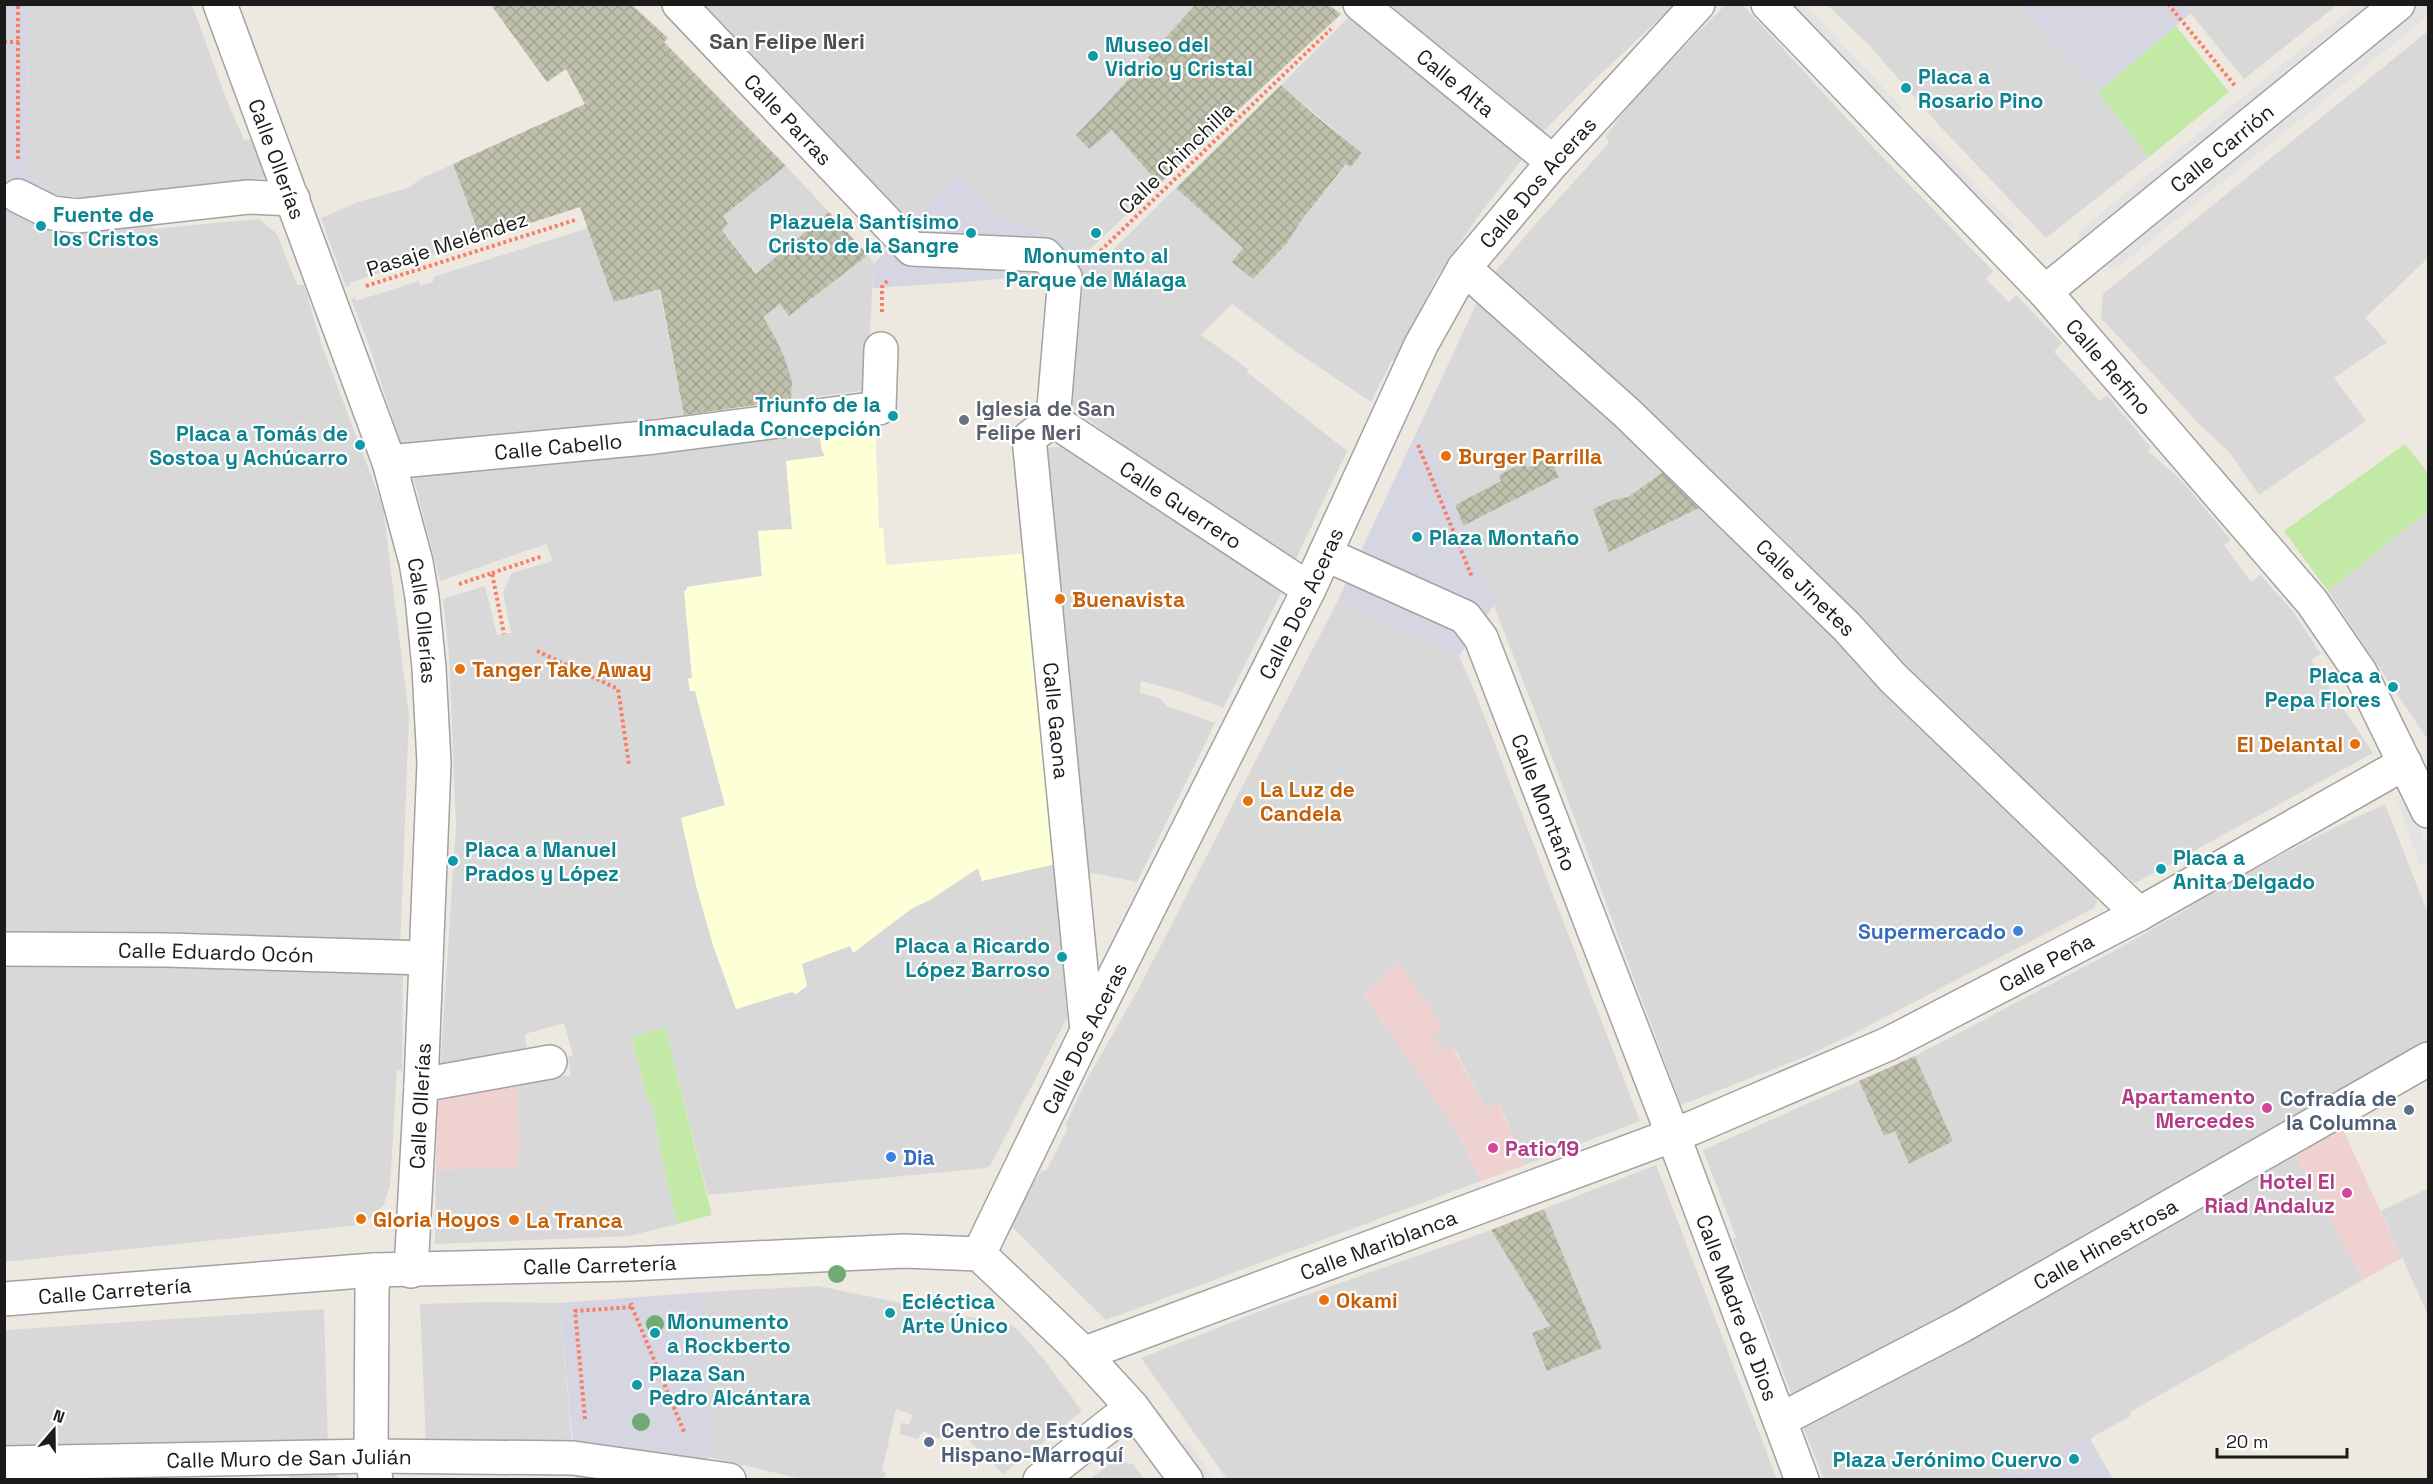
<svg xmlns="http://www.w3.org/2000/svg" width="2433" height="1484" viewBox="0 0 2433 1484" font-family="'Space Grotesk',sans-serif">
<defs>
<pattern id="construction-cross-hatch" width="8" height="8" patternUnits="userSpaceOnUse" patternTransform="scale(1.5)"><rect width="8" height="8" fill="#c0c1ac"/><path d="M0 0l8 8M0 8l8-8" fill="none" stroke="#a4a593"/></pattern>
</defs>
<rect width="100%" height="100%" fill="#ede9e0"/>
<g fill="#d9d8d8">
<polygon points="27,5 192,5 226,98 244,140 252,139 267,177 156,195 56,198 28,172"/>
<polygon points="702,5 1195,5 1105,105 1076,135 1112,129 1159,184 1088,251 997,215 957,176 911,221"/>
<polygon points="1390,5 1674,5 1589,85 1542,133"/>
<polygon points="1725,5 1743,5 1871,145 1993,271 1986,279 2009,302 2016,295 2062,343 2054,352 2100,401 2107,395 2151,448 2148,451 2183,482 2231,540 2224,545 2251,582 2260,575 2292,610 2321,654 2311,660 2373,753 2135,883 2095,850 1996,756 1685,448 1495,275 1494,273 1533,227 1609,143 1606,136 1635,97"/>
<polygon points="1827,5 2019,5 2098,92 2149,157 2046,238 1936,122 1870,46"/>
<polygon points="2184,5 2337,5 2244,79"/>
<polygon points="1349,17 1524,157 1479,215 1437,277 1398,356 1394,362 1392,360 1371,402 1288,346 1232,304 1201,335 1248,369 1247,372 1347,451 1295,561 1172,482 1070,406 1084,278 1176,188 1244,248 1287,243 1301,221 1347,164 1351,167 1362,153 1281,85"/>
<polygon points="2428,31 2428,258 2365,318 2387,342 2334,378 2366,421 2259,495 2230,453 2199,424 2101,318 2103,294"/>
<polygon points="453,164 481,239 350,283 350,286 346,287 321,218 358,202 408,188 422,178"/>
<polygon points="786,166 829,212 757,274 722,229 728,224 723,216"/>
<polygon points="150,214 153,229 259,219 277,234 297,285 304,285 321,343 383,507 409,715 400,952 5,941 5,221 30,221 31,227 54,233"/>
<polygon points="588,228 614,302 659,289 684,415 402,448 369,345 351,299 355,298 356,301 419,281 420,286 433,282 433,277"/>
<polygon points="868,255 874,264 866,390 791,400 792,381 785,359 775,337 763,317 780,304 789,316"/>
<polygon points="1478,300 1666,470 1628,497 1613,500 1629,543 1703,506 2094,891 2097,902 2094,908 1857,1032 1807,1056 1681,1105 1534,709 1463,526 1559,477 1527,468 1524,462 1499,475 1502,481 1455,505 1420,425"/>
<polygon points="819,430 822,451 825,456 786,461 792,529 770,530 762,560 760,561 762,576 687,587 692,678 688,679 690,691 695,691 725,805 681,818 697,889 713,945 737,1009 793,991 801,964 850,946 853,953 911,909 930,900 979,868 982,881 1055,864 1067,1018 990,1166 986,1168 708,1195 665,1028 632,1038 648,1102 652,1101 660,1148 677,1224 629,1236 435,1244 436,1170 517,1167 516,1154 520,1154 517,1081 571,1075 568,1057 573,1055 564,1023 525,1034 527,1053 440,1072 456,826 449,654 443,599 485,586 497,635 511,633 503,592 512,573 553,561 546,544 440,581 412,472"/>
<polygon points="1064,447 1283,589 1223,708 1182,692 1141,681 1140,693 1160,698 1167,706 1215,723 1137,882 1088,872 1080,779 1076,779 1038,448"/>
<polygon points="2428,511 2428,736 2426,737 2328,591"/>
<polygon points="1338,600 1459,656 1477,697 1640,1121 1523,1166 1500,1104 1486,1109 1455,1050 1451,1045 1441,1051 1432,1034 1443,1029 1441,1024 1398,963 1363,995 1393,1036 1461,1138 1481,1181 1106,1320 1010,1225 1032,1185 1042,1170 1046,1171 1068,1128 1065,1126 1066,1124 1086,1081 1140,986"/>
<polygon points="2385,804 2428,914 2428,1046 2154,1201 1794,1400 1733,1240 1736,1237 1703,1150 1859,1081 1884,1136 1895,1131 1910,1163 1953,1141 1915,1056 2116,950 2189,908 2186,903 2342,824"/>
<polygon points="5,956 403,964 402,1071 397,1070 390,1185 384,1204 376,1213 364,1223 350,1226 5,1262"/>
<polygon points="2291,1146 2363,1280 2130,1412 2131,1416 2094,1436 2091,1431 2082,1438 2018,1475 2014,1468 1993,1479 1824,1479 1800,1420"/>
<polygon points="1656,1165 1777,1479 1227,1479 1141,1358 1260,1311 1491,1230 1550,1326 1547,1371 1602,1348 1544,1209"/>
<polygon points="2428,1188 2428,1315 2381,1211"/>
<polygon points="818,1286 1014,1326 1042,1357 1082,1411 1003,1474 955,1427 939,1439 924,1431 917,1439 900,1434 901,1423 909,1424 913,1415 896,1409 882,1471 886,1473 884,1479 802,1479 708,1457 705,1292"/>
<polygon points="491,1302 560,1303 572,1445 426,1444 420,1304"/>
<polygon points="324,1309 328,1446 5,1452 5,1330"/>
<polygon points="1113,1461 1133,1464 1144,1479 1090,1479"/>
<polygon points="331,1471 340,1479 289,1480 290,1472"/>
</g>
<g fill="#efd2cf">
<polygon points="1398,962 1441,1024 1443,1029 1433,1034 1441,1051 1451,1045 1486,1109 1499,1104 1523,1166 1481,1181 1461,1138 1393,1036 1363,995"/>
<polygon points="517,1081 520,1154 516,1155 517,1167 436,1170 437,1093"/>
<polygon points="2338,1119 2402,1258 2363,1280 2291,1146"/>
</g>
<polygon fill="#fdffd7" points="875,421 879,528 883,528 886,565 1029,553 1055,864 982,881 978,868 930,900 911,909 853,953 850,946 802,964 807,986 796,994 792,992 736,1009 713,945 697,889 681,818 725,805 695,691 690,691 688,678 692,678 684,591 687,590 687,587 762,576 758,531 792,529 786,461 825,456 822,451 819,430"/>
<g fill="url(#construction-cross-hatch)">
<polygon points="491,5 632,5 668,38 664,42 786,166 723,216 728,224 722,230 756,274 829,212 868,255 789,316 780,304 763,317 775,337 785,359 792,381 791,400 684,415 660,289 614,302 580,207 481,239 453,164 585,104 566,69 547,82"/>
<polygon points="1195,5 1329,5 1341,14 1159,184 1112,130 1089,149 1076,135 1105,105"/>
<polygon points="1281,85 1317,117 1362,153 1351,167 1346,164 1301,221 1287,243 1253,279 1232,262 1243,248 1176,188"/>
<polygon points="1549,457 1559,477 1463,526 1455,505 1501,481 1499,475 1524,462 1527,468"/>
<polygon points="1666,470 1703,506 1609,552 1593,509 1613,500 1628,497"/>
<polygon points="1915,1056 1953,1141 1909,1164 1895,1131 1884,1136 1859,1081"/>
<polygon points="1544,1209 1602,1348 1547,1371 1532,1333 1550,1326 1491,1230"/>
</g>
<g fill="#c2e9a5">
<polygon points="2176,26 2229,92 2149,157 2098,92"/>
<polygon points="2405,444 2428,473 2428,511 2328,591 2284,531"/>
<polygon points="665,1027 712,1215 677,1224 660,1148 652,1101 648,1102 632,1038"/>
</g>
<g fill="#e3e3e3">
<polygon points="1790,5 1805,5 1903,108 1893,116"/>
<polygon points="2355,5 2378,5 2078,249 2079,231"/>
<polygon points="2420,5 2428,5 2428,16 2118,267 2092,267"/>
<polygon points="1928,135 2016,228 2008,237 1919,144"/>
<polygon points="2409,797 2428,850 2428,866 2420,865 2398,801"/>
<polygon points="1187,1440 1215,1479 1203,1479 1179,1446"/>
</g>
<g fill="#d6d5e2">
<polygon points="5,5 27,5 28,172 56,198 53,233 31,226 30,221 5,221"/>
<polygon points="2045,5 2184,5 2191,13 2098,92 2019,5"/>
<polygon points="957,176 997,215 1088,251 1100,263 1084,278 1039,275 965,282 873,288 874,264 911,221"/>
<polygon points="1420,425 1455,505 1494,605 1459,656 1338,600"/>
<polygon points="705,1292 709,1479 576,1479 560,1303"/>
<polygon points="2090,1431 2094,1436 2090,1439 2113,1479 1993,1479 2014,1468 2019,1475 2082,1438"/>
</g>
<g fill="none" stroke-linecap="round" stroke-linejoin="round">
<g stroke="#a2a2a2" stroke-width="36">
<g id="minor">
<path id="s1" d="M220,4L389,462L416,562L422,597L429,668L434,763L421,1085L411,1271"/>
<path id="s2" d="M679,4L912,249L1045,255L1065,277L1053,420L1309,589"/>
<path id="s3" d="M1360,4L1553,162"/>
<path id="s4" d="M1768,4L2045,292L2312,602L2360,672L2428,811"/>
<polyline points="18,196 52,213 77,216 248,197 293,199"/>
<path id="s5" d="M1464,268L1627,413L1847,627L1893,678L2139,914"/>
<path id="s6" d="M2045,292L2398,4"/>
<path id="s7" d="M1053,420L1029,438L1087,1031"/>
<path id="s8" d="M389,462L655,437L879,408L881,349"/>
<path id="s9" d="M1325,554L1465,617L1481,638L1673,1135L1802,1480"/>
<path id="s10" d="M4,949L167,950L426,958"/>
<polyline points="421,1085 550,1062"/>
<path id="s11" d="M979,1254L1087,1031L1309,589L1421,345L1464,268L1553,162L1698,4"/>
<polyline points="374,1270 372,1290 371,1456 376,1480"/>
<path id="s12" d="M4,1299L374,1270L628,1264L904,1251L979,1254L1077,1347L1132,1407L1186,1480"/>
<path id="s13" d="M1083,1354L1692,1128L1888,1044L2139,914L2405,763"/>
<path id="s14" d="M1780,1420L1961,1326L2428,1059"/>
<path id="s15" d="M4,1463L371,1456L573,1458L729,1480"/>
<polyline points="1040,1480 1132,1407"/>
</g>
</g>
<g stroke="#fa7d64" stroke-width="4" stroke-dasharray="3 3" stroke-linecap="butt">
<polyline points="2168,4 2236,87"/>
<polyline points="4,42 19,42"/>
<polyline points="18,159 18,4"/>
<polyline points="1096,255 1331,29"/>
<polyline points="366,286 575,220"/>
<polyline points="882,312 882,287 888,280"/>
<polyline points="1418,445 1472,577"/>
<polyline points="492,573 543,556"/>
<polyline points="459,584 492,573 504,634"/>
<polyline points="537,651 618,689 629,765"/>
<polyline points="632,1307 685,1434"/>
<polyline points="585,1419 575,1311 632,1307 631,1303"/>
</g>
<use href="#minor" stroke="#fff" stroke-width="33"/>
</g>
<g fill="#70ab73">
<circle cx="837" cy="1274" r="9"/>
<circle cx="655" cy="1324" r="9"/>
<circle cx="641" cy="1422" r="9"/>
</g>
<g fill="#0f9aa8" stroke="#fff" stroke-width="2">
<circle cx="1093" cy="56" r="6"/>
<circle cx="1906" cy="88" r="6"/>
<circle cx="41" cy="226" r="6"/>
<circle cx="971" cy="233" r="6"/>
<circle cx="1096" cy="233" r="6"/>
<circle cx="893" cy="416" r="6"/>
<circle cx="360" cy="445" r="6"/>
<circle cx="1417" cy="537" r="6"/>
<circle cx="2393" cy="687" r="6"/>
<circle cx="453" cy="861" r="6"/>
<circle cx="2161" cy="869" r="6"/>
<circle cx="1062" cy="957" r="6"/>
<circle cx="890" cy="1313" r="6"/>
<circle cx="655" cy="1333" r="6"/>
<circle cx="637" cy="1385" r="6"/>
<circle cx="2074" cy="1459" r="6"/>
</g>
<circle fill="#6b7280" stroke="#fff" stroke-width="2" cx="964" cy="420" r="6"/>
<g fill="#e8710a" stroke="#fff" stroke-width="2">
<circle cx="1446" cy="456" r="6"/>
<circle cx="1060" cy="599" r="6"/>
<circle cx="460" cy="669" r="6"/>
<circle cx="2355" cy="744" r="6"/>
<circle cx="1248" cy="801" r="6"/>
<circle cx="361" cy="1219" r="6"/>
<circle cx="514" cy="1220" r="6"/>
<circle cx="1324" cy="1300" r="6"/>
</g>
<g fill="#3f7fe0" stroke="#fff" stroke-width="2">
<circle cx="2018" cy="931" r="6"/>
<circle cx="891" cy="1157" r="6"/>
</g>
<g fill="#d1479c" stroke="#fff" stroke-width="2">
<circle cx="2267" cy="1108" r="6"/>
<circle cx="1493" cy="1148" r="6"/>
<circle cx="2347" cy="1193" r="6"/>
</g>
<g fill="#5c6f8a" stroke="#fff" stroke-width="2">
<circle cx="2409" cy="1110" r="6"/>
<circle cx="929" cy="1442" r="6"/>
</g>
<g text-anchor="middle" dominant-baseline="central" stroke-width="4.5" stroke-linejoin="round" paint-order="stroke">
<g font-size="21" font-weight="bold" fill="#0d838f" stroke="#fff" text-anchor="start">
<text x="1105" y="44">Museo del<tspan x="1105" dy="24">Vidrio y Cristal</tspan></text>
<text x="1918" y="76">Placa a<tspan x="1918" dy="24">Rosario Pino</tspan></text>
<text x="53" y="214">Fuente de<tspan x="53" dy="24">los Cristos</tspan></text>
<text x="959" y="221" text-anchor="end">Plazuela Santísimo<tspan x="959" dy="24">Cristo de la Sangre</tspan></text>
<text x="1096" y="255" text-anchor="middle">Monumento al<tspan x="1096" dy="24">Parque de Málaga</tspan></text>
<text x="881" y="404" text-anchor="end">Triunfo de la<tspan x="881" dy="24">Inmaculada Concepción</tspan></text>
<text x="348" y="433" text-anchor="end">Placa a Tomás de<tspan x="348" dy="24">Sostoa y Achúcarro</tspan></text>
<text x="1429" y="537">Plaza Montaño</text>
<text x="2381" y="675" text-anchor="end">Placa a<tspan x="2381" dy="24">Pepa Flores</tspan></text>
<text x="465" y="849">Placa a Manuel<tspan x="465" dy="24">Prados y López</tspan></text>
<text x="2173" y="857">Placa a<tspan x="2173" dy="24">Anita Delgado</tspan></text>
<text x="1050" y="945" text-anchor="end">Placa a Ricardo<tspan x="1050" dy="24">López Barroso</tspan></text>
<text x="902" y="1301">Ecléctica<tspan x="902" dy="24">Arte Único</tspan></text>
<text x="667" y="1321">Monumento<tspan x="667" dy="24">a Rockberto</tspan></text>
<text x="649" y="1373">Plaza San<tspan x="649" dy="24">Pedro Alcántara</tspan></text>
<text x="2062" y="1459" text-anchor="end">Plaza Jerónimo Cuervo</text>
</g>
<g font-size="21" fill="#1b1b1b" stroke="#fff">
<text stroke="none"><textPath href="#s3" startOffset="124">Calle Alta</textPath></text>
<text stroke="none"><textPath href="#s2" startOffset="159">Calle Parras</textPath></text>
<text stroke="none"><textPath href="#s6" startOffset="228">Calle Carrión</textPath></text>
<text transform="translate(1176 158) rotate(-44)">Calle Chinchilla</text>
<text stroke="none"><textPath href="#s1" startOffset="165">Calle Ollerías</textPath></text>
<text stroke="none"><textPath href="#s11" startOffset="1212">Calle Dos Aceras</textPath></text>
<text transform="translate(447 244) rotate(-18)">Pasaje Meléndez</text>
<text stroke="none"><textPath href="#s4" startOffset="498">Calle Refino</textPath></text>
<text stroke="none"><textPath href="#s8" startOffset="170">Calle Cabello</textPath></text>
<text stroke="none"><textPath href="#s2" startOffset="798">Calle Guerrero</textPath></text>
<text stroke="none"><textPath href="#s5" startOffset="468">Calle Jinetes</textPath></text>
<text stroke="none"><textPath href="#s11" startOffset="726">Calle Dos Aceras</textPath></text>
<text stroke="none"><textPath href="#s1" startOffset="651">Calle Ollerías</textPath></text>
<text stroke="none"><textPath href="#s7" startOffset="314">Calle Gaona</textPath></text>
<text stroke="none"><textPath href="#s9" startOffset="356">Calle Montaño</textPath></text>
<text stroke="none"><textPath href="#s10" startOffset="212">Calle Eduardo Ocón</textPath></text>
<text stroke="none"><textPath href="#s13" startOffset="1041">Calle Peña</textPath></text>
<text stroke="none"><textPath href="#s11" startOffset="240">Calle Dos Aceras</textPath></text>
<text transform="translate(420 1106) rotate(-87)">Calle Ollerías</text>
<text stroke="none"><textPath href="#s14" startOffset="370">Calle Hinestrosa</textPath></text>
<text stroke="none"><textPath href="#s13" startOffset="315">Calle Mariblanca</textPath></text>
<text stroke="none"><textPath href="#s12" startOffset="597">Calle Carretería</textPath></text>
<text stroke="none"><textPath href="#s12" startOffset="111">Calle Carretería</textPath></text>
<text stroke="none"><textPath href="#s9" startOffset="897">Calle Madre de Dios</textPath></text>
<text stroke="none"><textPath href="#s15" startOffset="285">Calle Muro de San Julián</textPath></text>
</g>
<g font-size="21" font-weight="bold" fill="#5b616d" stroke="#fff" text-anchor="start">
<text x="976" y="408">Iglesia de San<tspan x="976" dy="24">Felipe Neri</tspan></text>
</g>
<g font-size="21" font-weight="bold" fill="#c56008" stroke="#fff" text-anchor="start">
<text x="1458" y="456">Burger Parrilla</text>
<text x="1072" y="599">Buenavista</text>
<text x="472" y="669">Tanger Take Away</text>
<text x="2343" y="744" text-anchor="end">El Delantal</text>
<text x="1260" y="789">La Luz de<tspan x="1260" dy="24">Candela</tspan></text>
<text x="373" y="1219">Gloria Hoyos</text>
<text x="526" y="1220">La Tranca</text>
<text x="1336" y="1300">Okami</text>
</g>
<g font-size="21" font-weight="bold" fill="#366cbe" stroke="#fff" text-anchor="end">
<text x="2006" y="931">Supermercado</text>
<text x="903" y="1157" text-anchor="start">Dia</text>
</g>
<g font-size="21" font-weight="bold" fill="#b23c85" stroke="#fff" text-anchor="end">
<text x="2255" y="1096">Apartamento<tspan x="2255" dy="24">Mercedes</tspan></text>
<text x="1505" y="1148" text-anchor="start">Patio19</text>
<text x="2335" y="1181">Hotel El<tspan x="2335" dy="24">Riad Andaluz</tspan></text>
</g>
<g font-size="21" font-weight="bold" fill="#4e5e75" stroke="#fff" text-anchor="end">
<text x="2397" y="1098">Cofradía de<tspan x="2397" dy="24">la Columna</tspan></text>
<text x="941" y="1430" text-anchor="start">Centro de Estudios<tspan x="941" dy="24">Hispano-Marroquí</tspan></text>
</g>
<g font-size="22" font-weight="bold" fill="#4e4e4e" stroke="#fff">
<text x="787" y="41">San Felipe Neri</text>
</g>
</g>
<rect width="2433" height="1484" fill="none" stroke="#1b1b1b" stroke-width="12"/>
<g transform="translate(54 1430) rotate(20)" stroke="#ffffff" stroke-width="4.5" paint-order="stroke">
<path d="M0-4.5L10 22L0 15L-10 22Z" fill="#1b1b1b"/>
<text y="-9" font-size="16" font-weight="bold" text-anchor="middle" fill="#1b1b1b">N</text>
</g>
<path d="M2217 1448v9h130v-9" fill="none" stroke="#1b1b1b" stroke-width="3"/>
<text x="2226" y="1448" font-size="18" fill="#1b1b1b" stroke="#ffffff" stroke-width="4.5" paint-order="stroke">20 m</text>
</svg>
